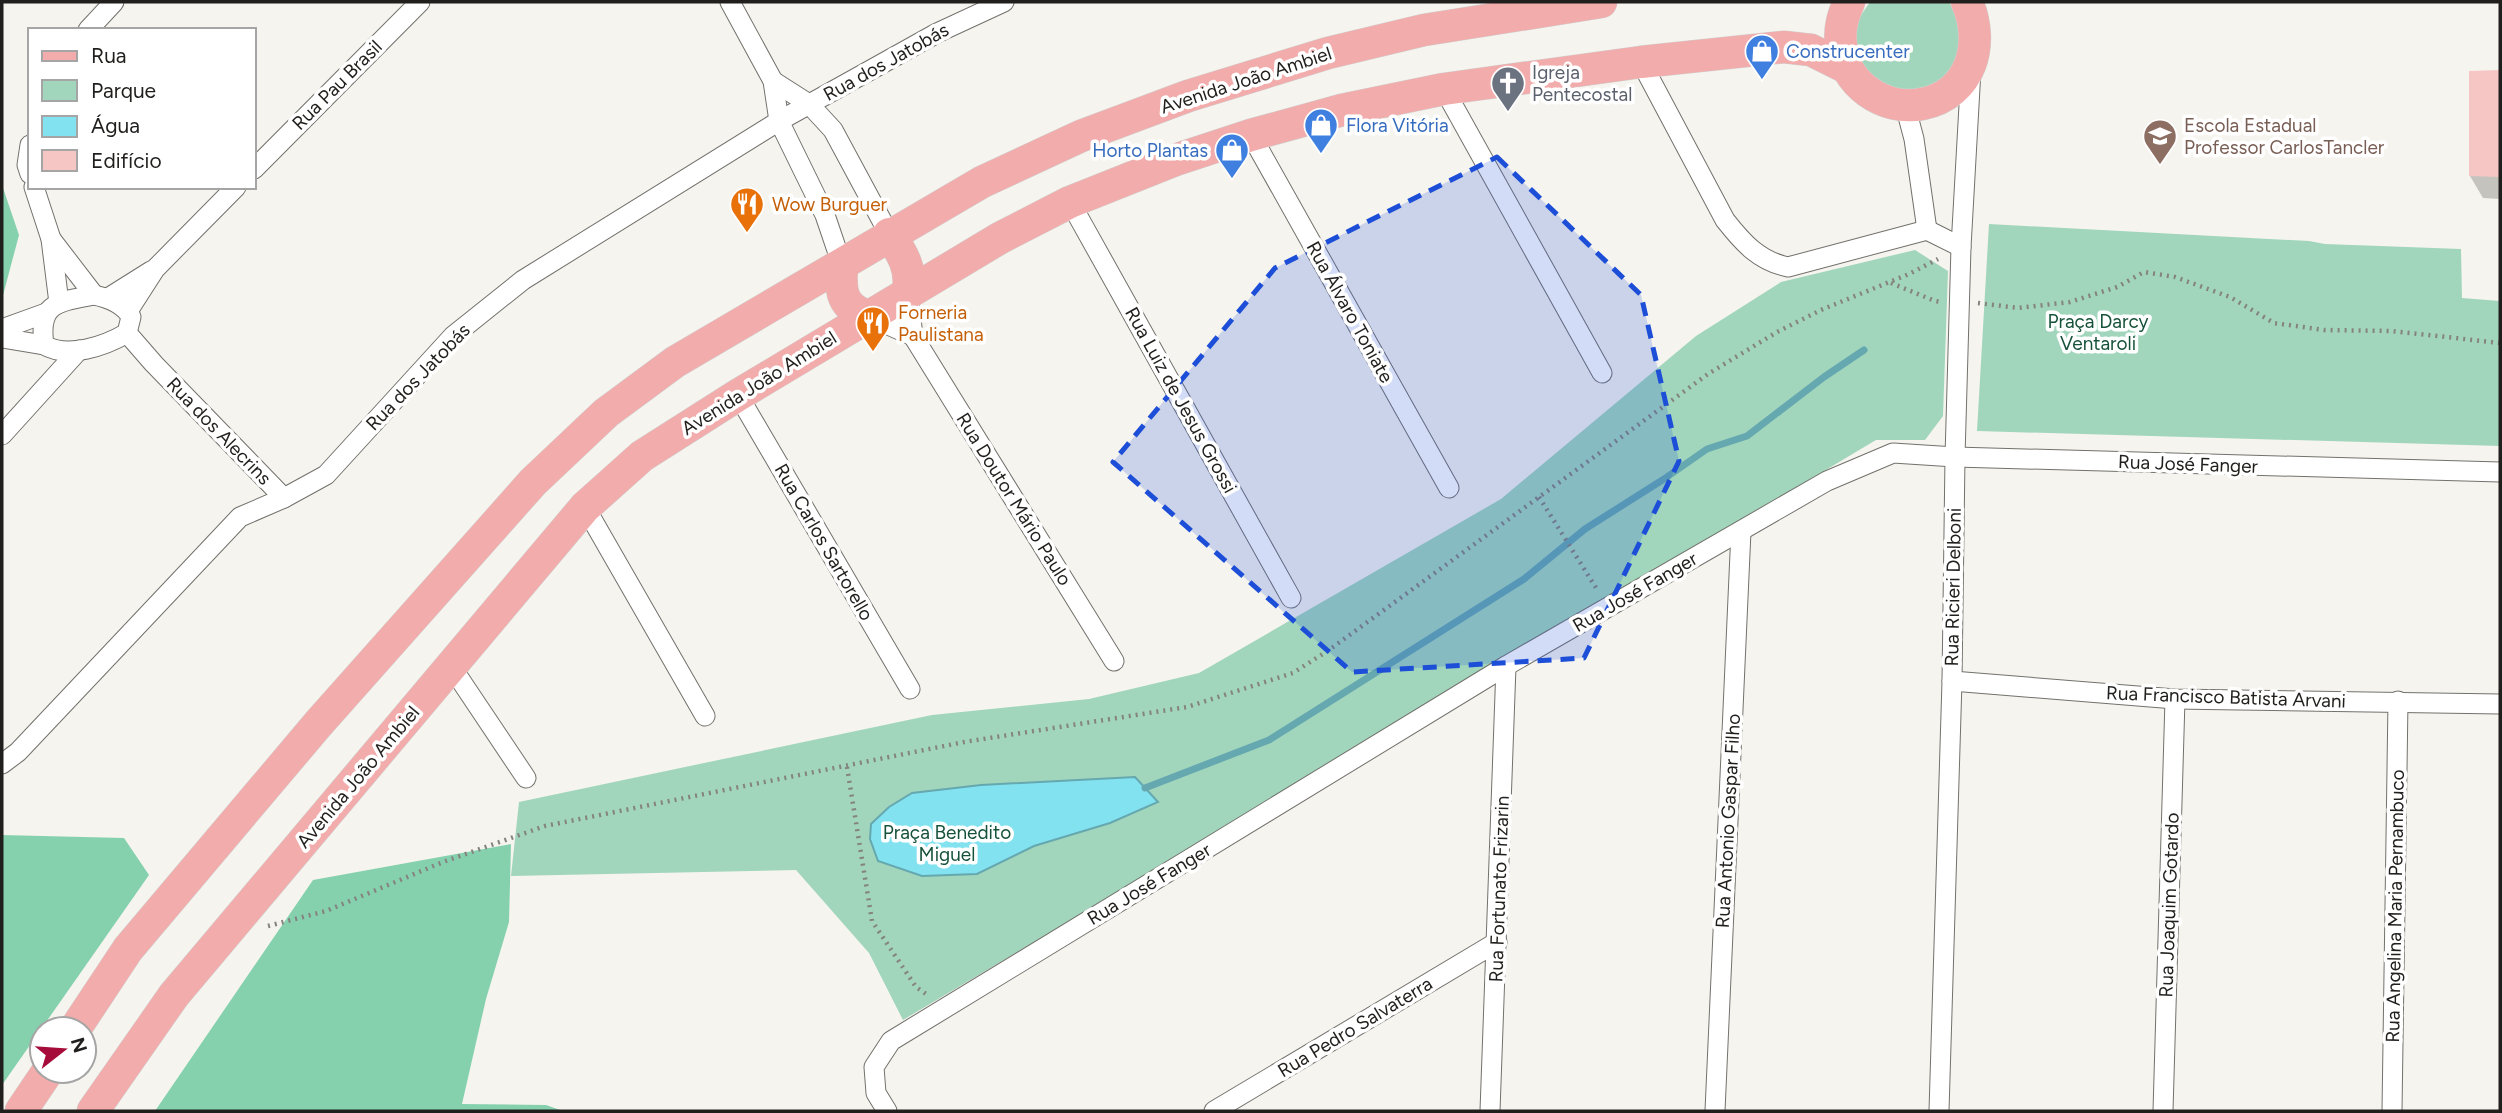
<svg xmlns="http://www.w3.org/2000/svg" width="2502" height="1113" viewBox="0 0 2502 1113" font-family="Figtree,sans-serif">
<rect width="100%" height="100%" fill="#f6f4ee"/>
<g fill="#a1d6bc">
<path d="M1870,2H1949C1972,35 1962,43 1948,78L1910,94L1872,78L1860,60L1855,40L1859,18Z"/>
<polygon points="1989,224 2309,241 2325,244 2461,249 2462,298 2500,301 2500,446 1977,431"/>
<polygon points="1915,250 1948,271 1943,416 1925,440 1876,440 903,1020 869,953 796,870 511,876 519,802 932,715 1089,699 1199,673 1501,499 1696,336 1781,282"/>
</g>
<g fill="#85d1ad">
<polygon points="2,185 19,235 2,299"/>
<polygon points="2,835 124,838 149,875 2,1085"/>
<polygon points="511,844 509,922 486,999 462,1104 546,1105 563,1111 155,1111 313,880"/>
</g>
<polygon fill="#83e2ef" stroke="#65a8b0" stroke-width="2" points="1135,777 1158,802 1110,823 1034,846 977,874 922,876 878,861 870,839 871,824 889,807 912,793 981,785"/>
<polygon fill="#0003" points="2500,71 2500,199 2483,198 2470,176 2471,72"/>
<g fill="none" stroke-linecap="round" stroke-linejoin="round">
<polyline stroke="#65a8b0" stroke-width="7" points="1145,788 1269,740 1524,579 1585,529 1664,479 1707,449 1747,436 1824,377 1864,350"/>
</g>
<polygon fill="#f6c6c4" points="2500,70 2500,177 2469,176 2469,71"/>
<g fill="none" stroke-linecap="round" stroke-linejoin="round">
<g stroke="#73716c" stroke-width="21">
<g id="minor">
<polyline points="730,2 773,81 779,121 825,215 842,265"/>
<polyline points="88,30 114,2"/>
<path d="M1641,62L1725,220C1743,243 1759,261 1788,267L1927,230L1961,247"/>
<polyline points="773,81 809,104 833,130 889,234"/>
<polyline points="1444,89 1602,373"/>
<polyline points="1905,105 1914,139 1927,230"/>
<polyline points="1251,135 1449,488"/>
<polyline points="30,145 27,165 30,174"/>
<polyline points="254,169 420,2"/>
<polyline points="34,187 51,239 59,303"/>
<polyline points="1070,202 1291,598"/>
<polyline points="51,239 94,295"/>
<polyline points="908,293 913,336 1114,661"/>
<path d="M94,295C108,298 124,304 131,317L127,333C105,346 68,359 44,345C38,303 57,302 94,295Z"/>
<polyline points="108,298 151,271"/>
<polyline points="128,311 155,269 236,187"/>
<polyline points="868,316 913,336"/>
<polyline points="2,329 46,313"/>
<polyline points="127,333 154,364 284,498"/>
<polyline points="2,338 44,345"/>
<polyline points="738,395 910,689"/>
<polyline points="2,435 79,350"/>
<polyline points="585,507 705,716"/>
<polyline points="451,666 526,778"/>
<polyline points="1952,681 2175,699 2500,704"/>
<polyline points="2,764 18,752 240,517 284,498 326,475 453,336 523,280 779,121 937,33 1004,2"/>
<polyline points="887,1111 876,1093 874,1067 891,1041 1506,666 1827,481 1893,453 1955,457 2500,472"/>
<polyline points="1214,1111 1497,942"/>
<polyline points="1490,1111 1506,666"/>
<polyline points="1715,1111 1741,531"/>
<polyline points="1939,1111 1952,681 1955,457 1961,247 1971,70"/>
<polyline points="2163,1111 2175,699"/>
<polyline points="2392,1111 2398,701"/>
</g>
</g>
<g stroke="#d2d2d2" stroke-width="33">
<g id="primary">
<path d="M1849,2C1843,16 1839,28 1841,44C1843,83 1884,112 1922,104C1972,94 1985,43 1967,2"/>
<path d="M889,234C903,254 912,269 908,293"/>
<path d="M842,265C840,291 841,307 868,316"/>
<polyline points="75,1029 128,949 318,724 533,482 606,413 675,362 982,182 1081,136 1188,96 1328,53 1424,30 1601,2"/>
<polyline points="21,1111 48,1071"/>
<polyline points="93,1111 174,995 585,507 642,456 738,395 1000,238 1070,202 1178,159 1251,135 1342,110 1444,89 1641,62 1784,47 1811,50 1847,68"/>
</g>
</g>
<g stroke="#85837f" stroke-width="4.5" stroke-dasharray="2 5" stroke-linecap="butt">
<polyline points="1891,283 1935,301 1941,302"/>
<polyline points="1978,303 2018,308 2070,302 2117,287 2144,272 2175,277 2230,297 2274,323 2324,330 2392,331 2500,343"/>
<polyline points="1539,497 1598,591"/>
<polyline points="847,767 872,921 916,987 929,996"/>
<polyline points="268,926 326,911 443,862 545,826 964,742 1187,707 1293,673 1329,650 1708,374 1777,332 1821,310 1909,274 1938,259"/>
</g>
<use href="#minor" stroke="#fff" stroke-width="19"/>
<use href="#primary" stroke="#f1acab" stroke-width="32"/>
</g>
<path fill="#1d4ed8" fill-opacity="0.2" stroke="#1d4ed8" stroke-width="5" stroke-dasharray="14 9" stroke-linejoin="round" d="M1497,157L1641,295L1679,461L1584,658L1352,672L1113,462L1275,268Z"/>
<defs>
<g id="shop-pin" transform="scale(1.75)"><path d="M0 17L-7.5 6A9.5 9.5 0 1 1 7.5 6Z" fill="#3f7fe0" stroke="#fff"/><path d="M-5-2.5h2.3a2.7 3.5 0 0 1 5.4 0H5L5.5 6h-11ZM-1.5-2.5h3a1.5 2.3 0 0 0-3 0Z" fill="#fff"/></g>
<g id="church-pin" transform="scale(1.75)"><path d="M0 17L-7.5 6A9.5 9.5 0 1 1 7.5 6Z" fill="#6b7280" stroke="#fff"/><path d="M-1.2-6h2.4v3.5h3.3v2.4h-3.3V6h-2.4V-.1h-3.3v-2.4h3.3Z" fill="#fff"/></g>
<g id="school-pin" transform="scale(1.75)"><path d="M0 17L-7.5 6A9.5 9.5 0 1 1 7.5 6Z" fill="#8d6e63" stroke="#fff"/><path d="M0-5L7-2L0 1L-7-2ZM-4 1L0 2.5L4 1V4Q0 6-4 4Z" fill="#fff"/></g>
<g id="restaurant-pin" transform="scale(1.75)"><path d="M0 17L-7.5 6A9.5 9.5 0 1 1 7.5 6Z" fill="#e8710a" stroke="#fff"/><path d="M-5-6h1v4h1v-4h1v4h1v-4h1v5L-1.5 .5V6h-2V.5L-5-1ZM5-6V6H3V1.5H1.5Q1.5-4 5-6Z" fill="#fff"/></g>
</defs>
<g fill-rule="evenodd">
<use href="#shop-pin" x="1762" y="51"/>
<use href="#church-pin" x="1508" y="83"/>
<use href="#shop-pin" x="1321" y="125"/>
<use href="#school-pin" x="2160" y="136"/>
<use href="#shop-pin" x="1232" y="150"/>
<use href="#restaurant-pin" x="747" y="204"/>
<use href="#restaurant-pin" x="873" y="323"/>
</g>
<g text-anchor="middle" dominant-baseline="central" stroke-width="7" stroke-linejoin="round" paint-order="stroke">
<g font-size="19" fill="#366cbe" stroke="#fff" text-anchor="start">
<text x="1786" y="51">Construcenter</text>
<text x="1346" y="125">Flora Vitória</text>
<text x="1208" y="150" text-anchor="end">Horto Plantas</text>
</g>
<g font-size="19" fill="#201f1d" stroke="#fff">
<text transform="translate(886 62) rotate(-29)">Rua dos Jatobás</text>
<text transform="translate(1246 80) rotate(-18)">Avenida João Ambiel</text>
<text transform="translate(337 85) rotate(-45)">Rua Pau Brasil</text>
<text transform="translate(1350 312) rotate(61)">Rua Álvaro Toniate</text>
<text transform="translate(418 377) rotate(-46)">Rua dos Jatobás</text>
<text transform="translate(759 383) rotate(-32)">Avenida João Ambiel</text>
<text transform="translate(1181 400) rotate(61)">Rua Luiz de Jesus Grossi</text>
<text transform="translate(219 431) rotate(46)">Rua dos Alecrins</text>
<text transform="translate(2188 464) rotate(2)">Rua José Fanger</text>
<text transform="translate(1014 499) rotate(58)">Rua Doutor Mário Paulo</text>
<text transform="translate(824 542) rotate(60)">Rua Carlos Sartorello</text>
<text transform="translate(1953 587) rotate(-89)">Rua Ricieri Delboni</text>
<text transform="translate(1635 592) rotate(-30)">Rua José Fanger</text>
<text transform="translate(2226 697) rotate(2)">Rua Francisco Batista Arvani</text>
<text transform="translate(358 777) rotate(-50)">Avenida João Ambiel</text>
<text transform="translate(1728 821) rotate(-87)">Rua Antonio Gaspar Filho</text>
<text transform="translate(1149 884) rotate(-31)">Rua José Fanger</text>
<text transform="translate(1499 889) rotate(-88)">Rua Fortunato Frizarin</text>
<text transform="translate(2169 905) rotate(-88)">Rua Joaquim Gotardo</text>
<text transform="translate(2395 906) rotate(-89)">Rua Angelina Maria Pernambuco</text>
<text transform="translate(1355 1027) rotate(-31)">Rua Pedro Salvaterra</text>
</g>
<g font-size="19" fill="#5b616d" stroke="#fff" text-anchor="start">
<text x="1532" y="72">Igreja<tspan x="1532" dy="22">Pentecostal</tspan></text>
</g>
<g font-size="19" fill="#785e54" stroke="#fff" text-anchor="start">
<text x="2184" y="125">Escola Estadual<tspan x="2184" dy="22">Professor CarlosTancler</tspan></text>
</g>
<g font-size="19" fill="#c56008" stroke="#fff" text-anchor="start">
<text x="772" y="204">Wow Burguer</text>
<text x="898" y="312">Forneria<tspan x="898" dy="22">Paulistana</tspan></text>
</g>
<g font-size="19" fill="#16523a" stroke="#fff">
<text x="2098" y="321">Praça Darcy<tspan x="2098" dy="22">Ventaroli</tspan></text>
<text x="947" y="832">Praça Benedito<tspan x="947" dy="22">Miguel</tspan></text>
</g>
</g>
<rect width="2502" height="1113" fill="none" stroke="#201f1d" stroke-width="7"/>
<rect x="28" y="28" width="228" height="161" fill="#ffffff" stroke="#a6a5a5" stroke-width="2"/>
<rect x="42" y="51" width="35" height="10" fill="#f1acab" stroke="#a6a5a5" stroke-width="2"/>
<text x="91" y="63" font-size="21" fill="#201f1d">Rua</text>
<rect x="42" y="80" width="35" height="21" fill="#a1d6bc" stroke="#a6a5a5" stroke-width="2"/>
<text x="91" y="98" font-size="21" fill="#201f1d">Parque</text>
<rect x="42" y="116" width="35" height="21" fill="#83e2ef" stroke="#a6a5a5" stroke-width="2"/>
<text x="91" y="133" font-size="21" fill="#201f1d">Água</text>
<rect x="42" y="150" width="35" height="21" fill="#f6c6c4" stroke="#a6a5a5" stroke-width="2"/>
<text x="91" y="168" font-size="21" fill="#201f1d">Edifício</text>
<g transform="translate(63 1050) rotate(73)"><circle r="33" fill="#ffffff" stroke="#a6a5a5" stroke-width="2"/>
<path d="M0-5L12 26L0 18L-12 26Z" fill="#a60c3a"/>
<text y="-10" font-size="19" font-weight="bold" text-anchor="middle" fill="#201f1d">N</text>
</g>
</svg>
